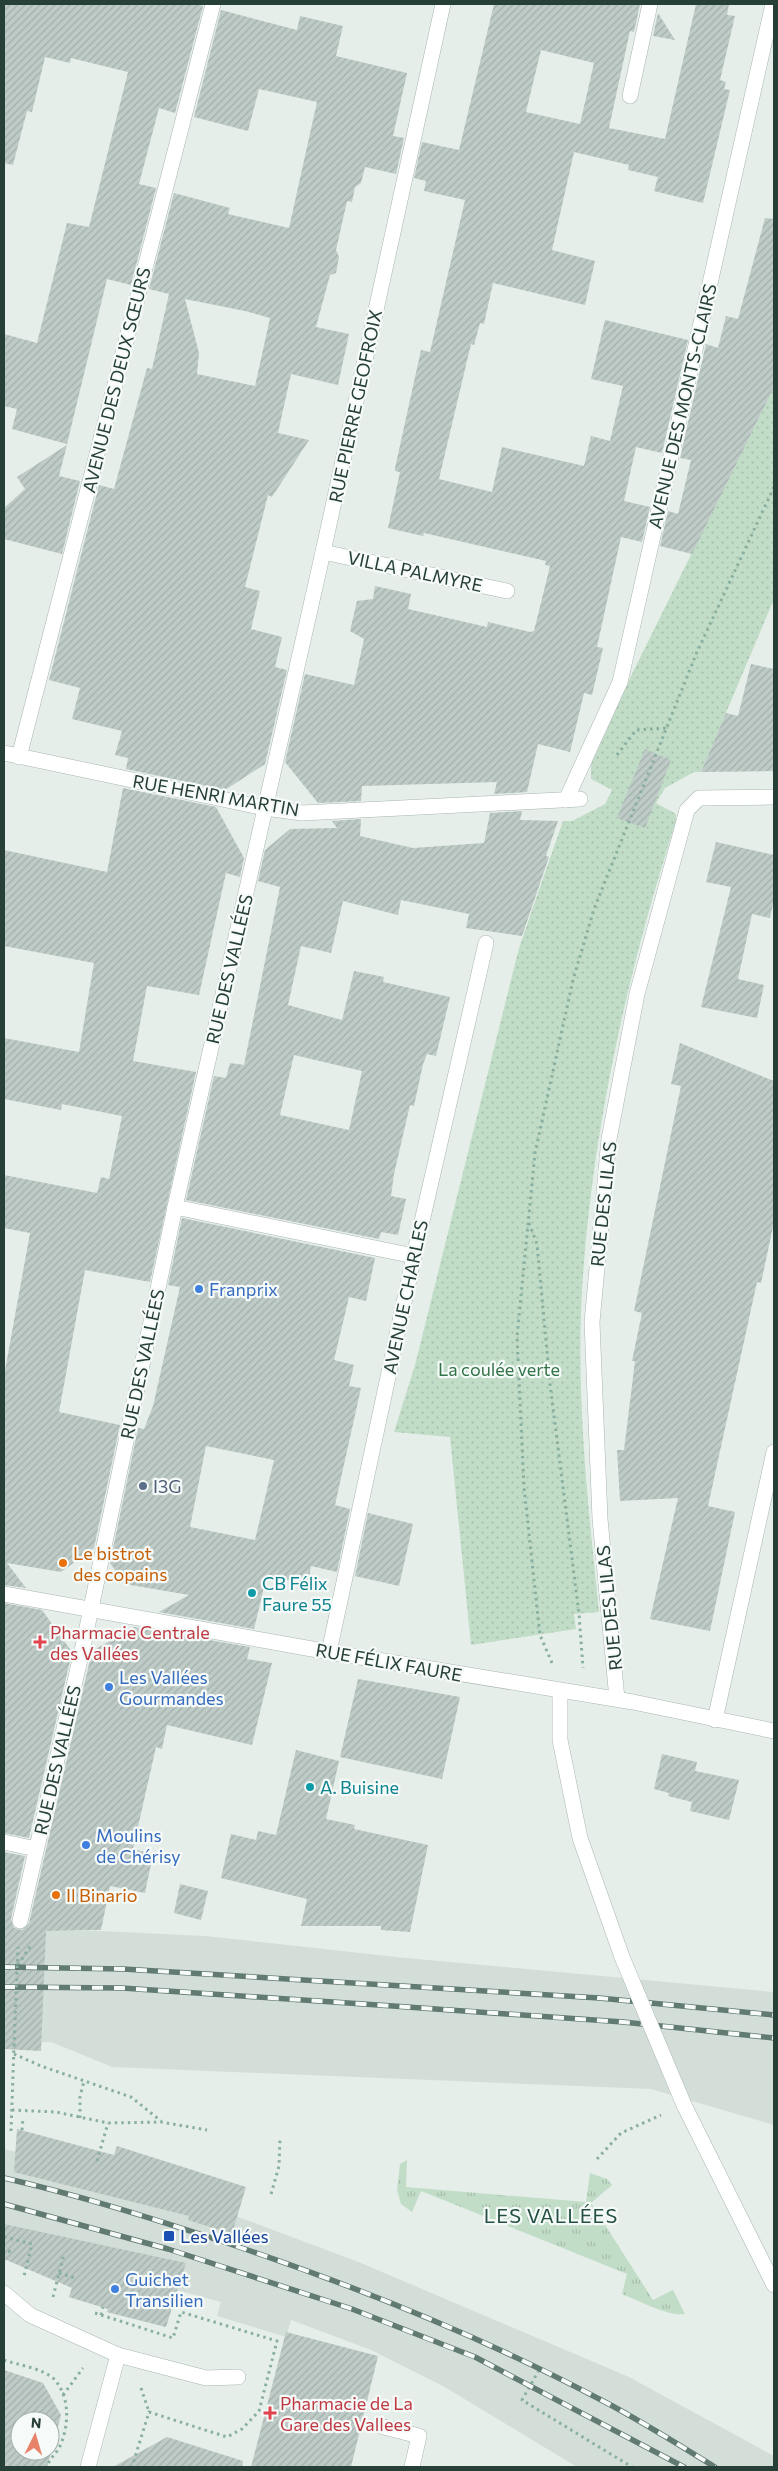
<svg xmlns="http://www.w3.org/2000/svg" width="778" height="2471" viewBox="0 0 778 2471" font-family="Commissioner,sans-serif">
<defs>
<pattern id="grass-tufts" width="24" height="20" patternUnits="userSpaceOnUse" patternTransform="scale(1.25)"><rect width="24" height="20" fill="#c1ddc7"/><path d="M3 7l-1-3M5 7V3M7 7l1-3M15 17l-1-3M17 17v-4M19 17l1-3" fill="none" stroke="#a6bfac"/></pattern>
<pattern id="park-dots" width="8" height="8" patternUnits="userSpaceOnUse" patternTransform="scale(1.25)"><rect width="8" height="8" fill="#c1ddc7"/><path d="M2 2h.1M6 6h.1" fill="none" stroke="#a6bfac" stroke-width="1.8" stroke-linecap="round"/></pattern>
<pattern id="building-hatch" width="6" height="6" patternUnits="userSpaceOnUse" patternTransform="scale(1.25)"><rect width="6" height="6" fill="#becbc6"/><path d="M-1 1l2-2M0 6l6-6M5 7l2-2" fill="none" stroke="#a3afab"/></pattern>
</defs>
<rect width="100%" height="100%" fill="#e6eeea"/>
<g fill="#d4ded9">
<polygon points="43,1931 101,1931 206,1936 396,1957 774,1992 774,2125 651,2089 112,2067 51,2042 4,2043 4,1946 25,1947"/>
<polygon points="4,2149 106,2175 236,2216 361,2263 629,2377 774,2456 774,2467 577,2467 443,2386 371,2350 291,2320 286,2337 217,2316 221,2302 177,2290 166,2327 107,2312 108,2309 69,2297 75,2278 40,2238 4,2230"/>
</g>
<path fill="url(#grass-tufts)" d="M407,2160L406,2187L586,2202L590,2173L607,2179L612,2185L591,2203L653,2300L673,2290L685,2314C669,2317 637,2300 622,2294L627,2274L421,2191L412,2212L401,2204L397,2190L400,2164Z"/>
<path fill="url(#park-dots)" d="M774,387V599L701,772H694L665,788L656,803L676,814V821C627,974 592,1130 582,1290C576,1398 588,1505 599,1612L574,1614L576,1629L471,1645L450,1437L394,1432L415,1365L519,948L563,821H572L605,804L612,790L591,779V765L632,674Z"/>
<g fill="url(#building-hatch)" fill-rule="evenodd">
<polygon points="4,4 196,4 203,6 175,113 159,108 139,184 156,188 131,285 107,279 67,444 12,429 17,409 4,406 4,334 37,343 67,223 89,227 128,72 71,58 70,63 45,57 32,112 27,111 13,165 4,163"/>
<path d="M494,4H640L634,32L630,31L609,128L665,139L696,4H729L727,15L735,16L720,80L726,82L724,89L730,90L703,203L654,191L658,177L628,170L629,165L574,152L552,250L595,261L585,305L493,283L484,324L480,323L474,345L471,344L439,479L492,492L502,447L584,466L591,436L610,441L623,386L591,379L605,320L688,340L662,453L636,447L624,501L650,507L642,542L621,537L597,647L603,648L592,695L584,693L570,752L538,744L527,792L494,794L497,782L362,786L361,801L318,803L285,762L305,674L354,685L364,639L350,631L357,601L373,599L375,586L411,594L408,609L487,627L488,622L530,632L534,631L550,566L545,565L546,561L424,533L423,536L388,528L400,472L395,471V468L421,350L430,352L465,200L424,191L426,181L414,178L422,142L459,150ZM541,50L594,63L580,124L526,112Z"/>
<path d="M221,10L297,30L300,16L343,26L336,56L407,73L393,136L404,138L396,174L365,167L361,183L355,187L352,202L347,201L336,250L339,257L336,273L330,275L316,327L349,334L338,385L291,374L278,433L309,440L272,497L268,495L245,587L260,591L251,629L282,637L275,667L287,670L265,764L225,790L126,769L128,758L115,755L122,731L72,719L80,688L49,680L99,485L114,489L147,368L152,369L169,294L149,289L174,193L230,208L228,214L289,228L317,102L259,89L248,131L194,117ZM185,299L245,311L270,318L255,386L197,374L199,353Z"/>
<polygon points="658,13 675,40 653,36"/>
<polygon points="765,218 774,219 774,387 692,554 660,546 668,511 678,514 691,460 680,458 706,344 718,348 726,316 738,319"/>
<polygon points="67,445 59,476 80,481 62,554 4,539 4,508 25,489 17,477"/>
<polygon points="751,664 774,669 774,771 701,772 726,713 738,716"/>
<polygon points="645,749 671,760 645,828 617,818"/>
<polygon points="123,788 216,807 244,858 240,877 226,873 199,995 147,986 133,1061 196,1072 150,1282 85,1270 59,1412 120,1425 94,1548 61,1572 7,1563 26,1588 4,1585 4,1376 30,1233 4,1228 4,1175 97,1193 101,1177 109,1179 122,1116 62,1104 61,1110 4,1099 4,1038 79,1052 94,963 4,946 4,850 107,872"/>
<path d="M522,811L520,820L558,821L546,856L549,857L522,936L466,928L469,914L401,900L398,915L343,901L331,953L301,946L288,1005L342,1020L354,971L384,977L383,982L450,997L436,1056L427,1054L423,1064L414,1106L410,1105L394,1174L391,1196L406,1199L398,1235L381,1232L379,1239L186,1200L214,1076L226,1078L230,1063L244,1065L280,887L258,881L265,850L290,829L337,828L332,821L361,819L360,836L413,848L484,843L490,813ZM294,1055L362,1071L349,1130L280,1115Z"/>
<polygon points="716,842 774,855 774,899 770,918 752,914 738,979 764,985 757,1018 701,1007 731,887 706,882"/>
<polygon points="680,1043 774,1081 774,1222 761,1283 757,1282 708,1506 735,1512 710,1631 650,1619 678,1498 620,1501 617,1450 624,1450 635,1361 632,1361 642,1313 634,1311 681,1086 671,1084"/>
<path d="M182,1218L375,1258L366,1301L349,1297L334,1360L354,1365L349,1386L361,1388L335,1505L350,1509L337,1572L311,1566L308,1584L267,1575L254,1629L159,1612L189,1595L125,1584L110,1563L138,1428L144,1429L153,1406L180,1287L168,1285ZM206,1446L274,1460L255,1540L190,1527Z"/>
<polygon points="368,1513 413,1524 399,1586 355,1576"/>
<polygon points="4,1603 42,1610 72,1652 29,1838 4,1833"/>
<polygon points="134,1627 250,1647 247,1659 272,1663 252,1745 167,1725 162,1749 156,1747 133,1849 153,1854 145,1893 110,1886 101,1930 46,1931 41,2051 4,2049 4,1852 25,1856 11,1919 14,1928 22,1930 29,1923 92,1651"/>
<polygon points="358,1679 460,1697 442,1779 340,1757"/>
<polygon points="296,1750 339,1761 326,1819 355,1825 354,1829 428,1845 410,1932 381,1930 381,1926 301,1926 307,1899 221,1878 231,1834 256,1840 258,1831 276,1835"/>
<polygon points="662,1754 697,1762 695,1771 739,1780 729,1820 690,1811 692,1802 668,1796 669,1793 654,1789"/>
<polygon points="180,1884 208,1891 201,1920 174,1913"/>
<polygon points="17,2129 114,2155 117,2146 246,2187 232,2234 188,2220 189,2216 14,2172"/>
<polygon points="4,2224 186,2263 166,2327 107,2312 108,2309 69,2297 72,2288 4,2259"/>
<polygon points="286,2332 378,2356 351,2467 251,2467"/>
<path d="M4,2370L43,2383L61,2415L47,2467H4ZM20,2421H50V2451H20Z"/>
<polygon points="167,2437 243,2461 242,2467 113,2467"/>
</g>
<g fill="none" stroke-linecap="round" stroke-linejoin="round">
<g stroke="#a9b6b1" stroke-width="16">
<g id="lane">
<polyline points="630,96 650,4"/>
<polyline points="323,552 507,591"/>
<polyline points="715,1720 774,1452"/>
<polyline points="4,1842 36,1849"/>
<polyline points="380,2426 419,2436 412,2467"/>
</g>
</g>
<g stroke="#a9b6b1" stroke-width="16">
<g id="street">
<polyline points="4,753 265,808 302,813 580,799"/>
<polyline points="19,757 213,4"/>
<polyline points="566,800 620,682 773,4"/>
<polyline points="175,1207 414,1256"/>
<polyline points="4,1594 329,1652 633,1702 774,1731"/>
<polyline points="329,1652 414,1256 486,943"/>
<polyline points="560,1691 560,1740 580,1838 622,1957"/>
<polyline points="617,1699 600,1519 592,1322 609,1139 637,994 687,810 699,798 774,797"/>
<polyline points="20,1921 84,1642 175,1207 323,552 443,4"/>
<polyline points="684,2105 774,2285"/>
<polyline points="4,2293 30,2315 118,2355 206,2378 238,2377"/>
<polyline points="88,2467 118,2355"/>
</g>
</g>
<g stroke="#89afa1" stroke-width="3" stroke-dasharray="2.5 4" stroke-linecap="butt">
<polyline points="617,755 636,730 666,728"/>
<polyline points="529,1223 537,1244 550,1384 579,1614 583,1668"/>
<polyline points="552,1663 540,1635 537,1608 524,1487 517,1337 535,1153 573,980 594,909 697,652 774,487"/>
<polyline points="18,1965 31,1945"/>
<polyline points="14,2054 41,2066 131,2097 161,2121"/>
<polyline points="12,2110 56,2112 108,2123 161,2122 207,2130"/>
<polyline points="80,2118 80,2097 84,2081"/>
<polyline points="22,2130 23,2118"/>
<polyline points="11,2131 14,2046"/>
<polyline points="597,2159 621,2133 661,2115"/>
<polyline points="97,2161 108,2123"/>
<polyline points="271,2194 279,2166 280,2137"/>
<polyline points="4,2237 32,2244 24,2276"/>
<polyline points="8,2251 14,2252"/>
<polyline points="59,2273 75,2278"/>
<polyline points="53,2297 64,2254"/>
<polyline points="95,2313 173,2338 181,2312 277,2341 259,2411 242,2429 227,2437 149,2412 132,2467"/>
<polyline points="101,2315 103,2307"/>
<path d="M4,2360C18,2365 42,2368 54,2379C71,2397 69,2428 59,2448C55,2455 49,2459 47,2467"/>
<polyline points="539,2370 522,2400 632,2467"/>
<polyline points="141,2388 149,2412"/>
<polyline points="63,2395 83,2368"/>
</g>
<use href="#lane" stroke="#fff" stroke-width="15"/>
<use href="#street" stroke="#fff" stroke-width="15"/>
<g stroke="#617a72" stroke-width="5.5">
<g id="rail">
<polyline points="4,1967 123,1969 599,1998 774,2015"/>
<polyline points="4,1987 122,1988 393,2006 623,2022 774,2038"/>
<path d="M4,2178C79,2195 154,2219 227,2243C356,2286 485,2338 605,2402C643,2422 679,2445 715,2467"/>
<polyline points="4,2204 168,2249 352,2309 475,2357 684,2467"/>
</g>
</g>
<use href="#rail" stroke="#f6faf8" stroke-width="4" stroke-dasharray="11" stroke-linecap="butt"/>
<g stroke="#a9b6b1" stroke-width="16" stroke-linecap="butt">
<polyline id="street-bridge" points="622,1957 684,2105"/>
</g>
<polyline stroke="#89afa1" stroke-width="3" stroke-dasharray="2.5 4" stroke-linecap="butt" points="14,2046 18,1947"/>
<use href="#street-bridge" stroke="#fff" stroke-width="15"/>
</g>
<g fill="#3f7fe0" stroke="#f6faf8" stroke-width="2">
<circle cx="199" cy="1289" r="5"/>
<circle cx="109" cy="1687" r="5"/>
<circle cx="86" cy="1845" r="5"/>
<circle cx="115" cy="2289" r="5"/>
</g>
<circle fill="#5c6f8a" stroke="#f6faf8" stroke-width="2" cx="143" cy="1486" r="5"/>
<g fill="#e8710a" stroke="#f6faf8" stroke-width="2">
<circle cx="63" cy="1563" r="5"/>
<circle cx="56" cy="1895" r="5"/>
</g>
<g fill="#0f9aa8" stroke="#f6faf8" stroke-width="2">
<circle cx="252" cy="1593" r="5"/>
<circle cx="310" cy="1787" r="5"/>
</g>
<g fill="#e0444e" stroke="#f6faf8" stroke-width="2">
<path d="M37.5 1634.5h5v5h5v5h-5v5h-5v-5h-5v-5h5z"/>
<path d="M267.5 2405.5h5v5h5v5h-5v5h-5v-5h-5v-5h5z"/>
</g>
<rect fill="#1a4fb4" stroke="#f6faf8" stroke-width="2" x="163" y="2230" width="12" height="12" rx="2.5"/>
<g text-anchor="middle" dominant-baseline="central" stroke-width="4.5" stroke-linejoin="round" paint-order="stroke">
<g font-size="18" fill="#263f37" stroke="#f6faf8">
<text transform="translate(116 380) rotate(-76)">AVENUE DES DEUX SŒURS</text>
<text transform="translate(355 406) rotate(-78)">RUE PIERRE GEOFROIX</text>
<text transform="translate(682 406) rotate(-77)">AVENUE DES MONTS-CLAIRS</text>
<text transform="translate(415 571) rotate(12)">VILLA PALMYRE</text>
<text transform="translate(216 795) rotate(10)">RUE HENRI MARTIN</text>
<text transform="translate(229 969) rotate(-77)">RUE DES VALLÉES</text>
<text transform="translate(603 1204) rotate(-84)">RUE DES LILAS</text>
<text transform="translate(405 1297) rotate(-78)">AVENUE CHARLES</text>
<text transform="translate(142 1364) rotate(-78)">RUE DES VALLÉES</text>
<text transform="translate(609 1608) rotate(-96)">RUE DES LILAS</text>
<text transform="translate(389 1662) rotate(10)">RUE FÉLIX FAURE</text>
<text transform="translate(57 1760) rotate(-77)">RUE DES VALLÉES</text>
</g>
<g font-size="18" fill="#366cbe" stroke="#f6faf8" text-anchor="start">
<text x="209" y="1289">Franprix</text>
<text x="119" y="1677">Les Vallées<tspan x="119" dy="21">Gourmandes</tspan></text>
<text x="96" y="1835">Moulins<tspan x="96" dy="21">de Chérisy</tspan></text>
<text x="125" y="2279">Guichet<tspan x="125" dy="21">Transilien</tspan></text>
</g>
<g font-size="18" fill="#337349" stroke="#f6faf8">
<text x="499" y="1369">La coulée verte</text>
</g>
<g font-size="18" fill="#4e5e75" stroke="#f6faf8" text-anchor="start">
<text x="153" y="1486">I3G</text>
</g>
<g font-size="18" fill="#c56008" stroke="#f6faf8" text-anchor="start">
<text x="73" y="1553">Le bistrot<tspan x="73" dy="21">des copains</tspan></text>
<text x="66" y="1895">Il Binario</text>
</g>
<g font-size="18" fill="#0d838f" stroke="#f6faf8" text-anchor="start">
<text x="262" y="1583">CB Félix<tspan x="262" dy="21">Faure 55</tspan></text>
<text x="320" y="1787">A. Buisine</text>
</g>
<g font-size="18" fill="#be3a42" stroke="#f6faf8" text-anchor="start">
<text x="50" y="1632">Pharmacie Centrale<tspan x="50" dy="21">des Vallées</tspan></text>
<text x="280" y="2403">Pharmacie de La<tspan x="280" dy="21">Gare des Vallees</tspan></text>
</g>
<g font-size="18" fill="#164399" stroke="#f6faf8" text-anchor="start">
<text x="180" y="2236">Les Vallées</text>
</g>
<g font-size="20" letter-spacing="1" fill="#235043" stroke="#f6faf8">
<text x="551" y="2215">LES VALLÉES</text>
</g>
</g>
<rect width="778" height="2471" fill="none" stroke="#263f37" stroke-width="10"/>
<g transform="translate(35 2436) rotate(5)"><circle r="24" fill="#f6faf8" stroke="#a3afab"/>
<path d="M0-4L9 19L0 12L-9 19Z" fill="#e8836a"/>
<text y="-8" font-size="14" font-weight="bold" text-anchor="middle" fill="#263f37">N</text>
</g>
</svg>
